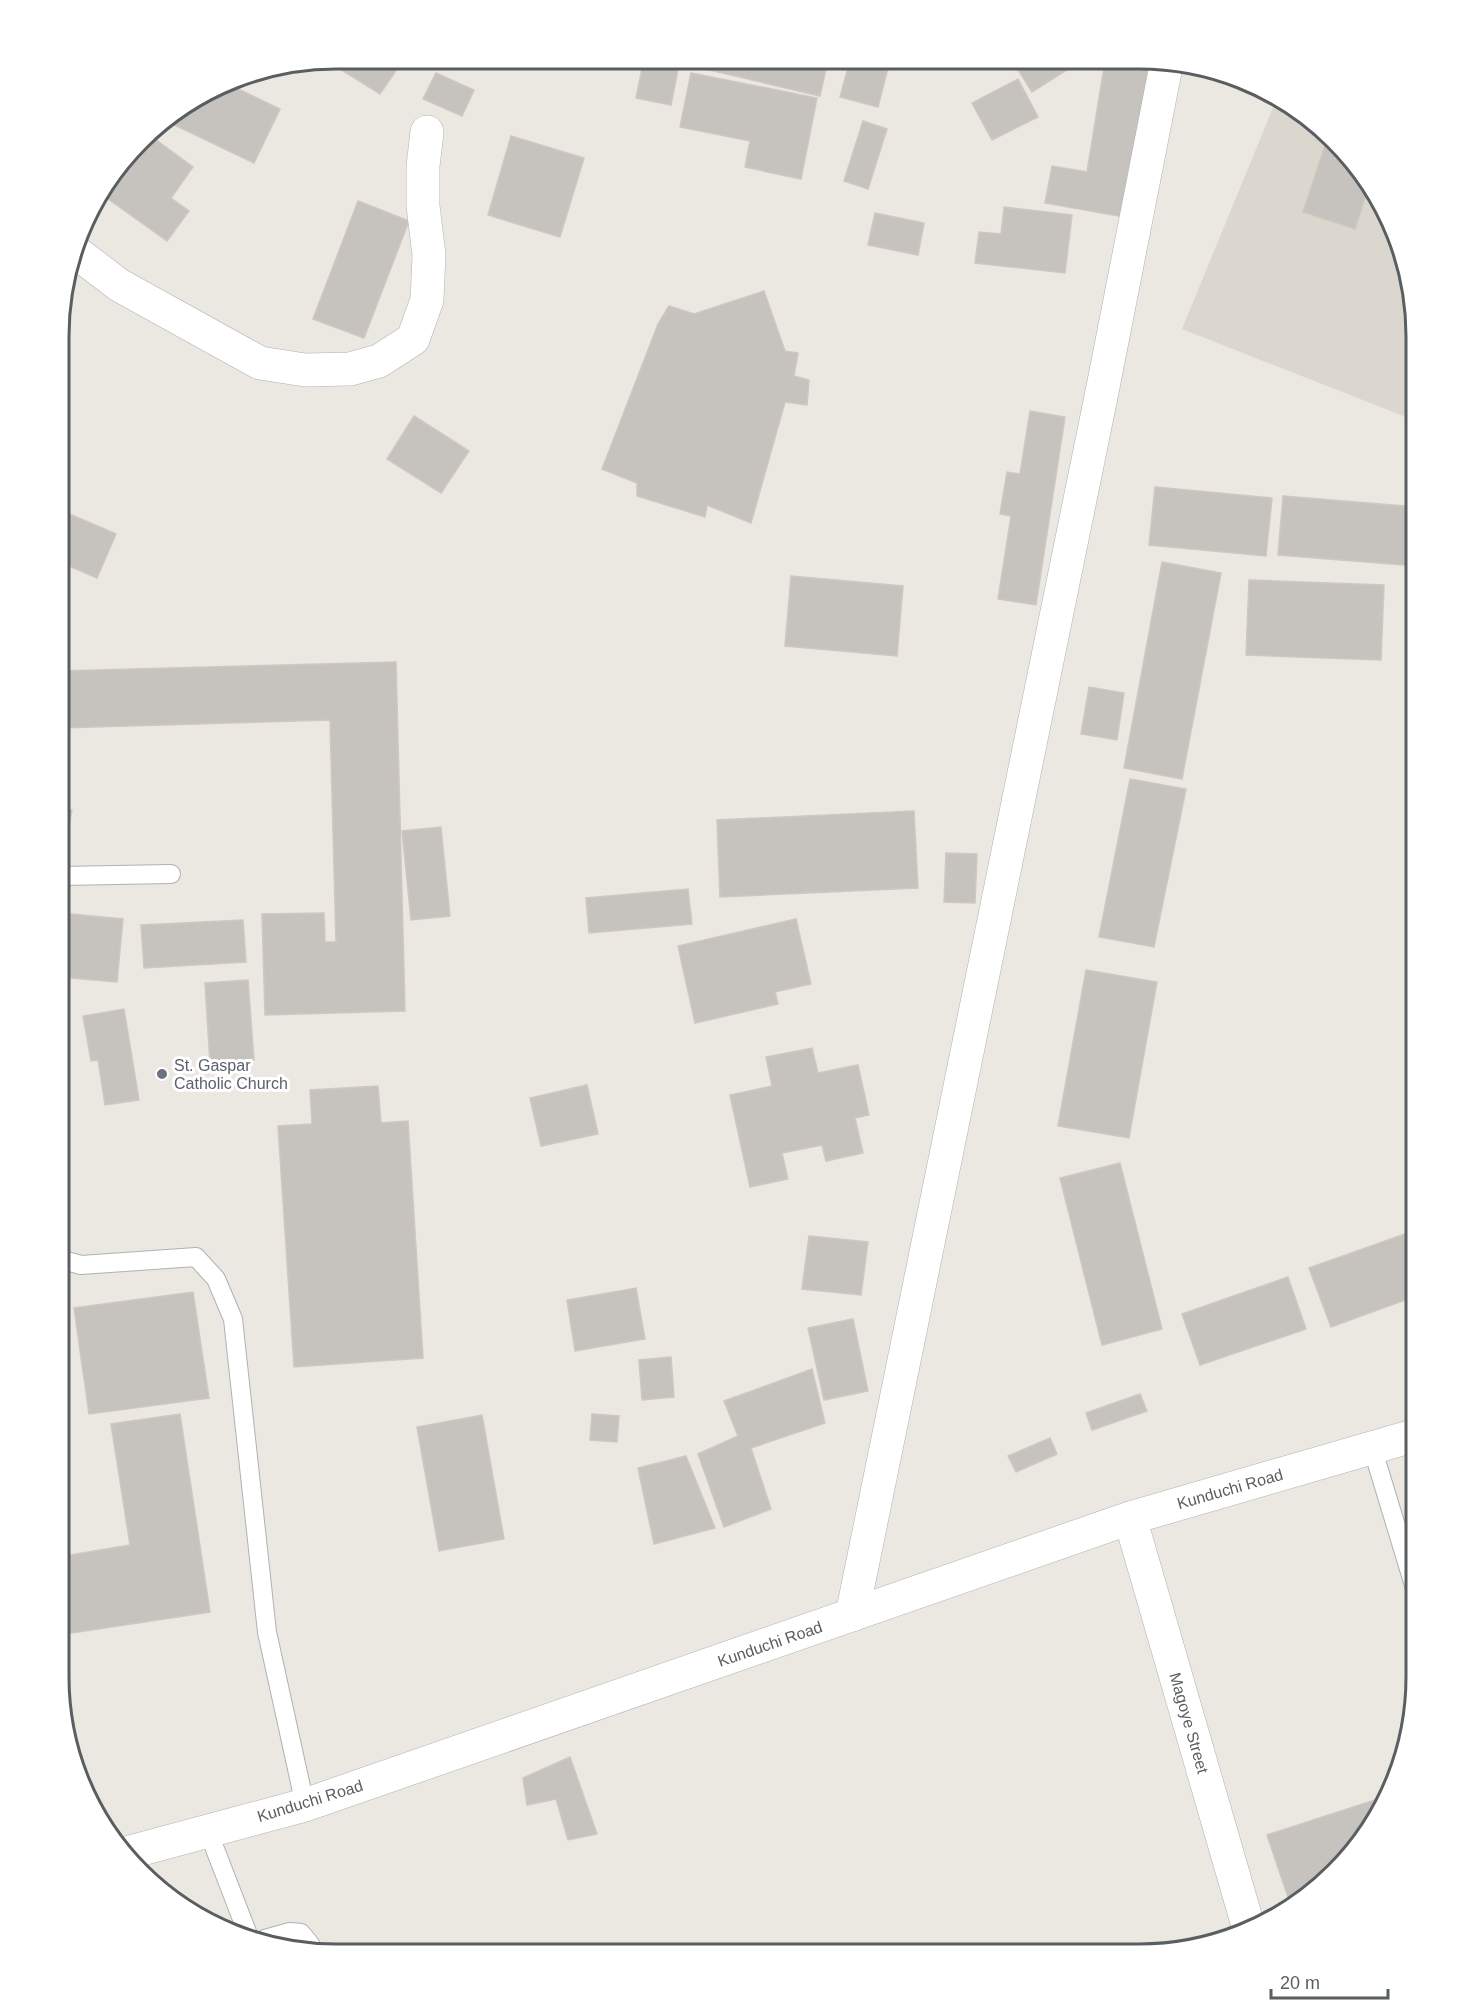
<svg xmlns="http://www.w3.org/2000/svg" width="1475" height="2013" viewBox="0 0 1475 2013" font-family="Arial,sans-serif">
<rect width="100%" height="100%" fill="#ebe7e1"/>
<polygon fill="#dbd7cf" points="1277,98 1307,116 1388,213 1416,336 1416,421 1182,329"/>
<g fill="#c6c2bd" stroke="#cfc8c0" stroke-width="1.5">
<polygon points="347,59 404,59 380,94 340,69"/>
<polygon points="644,59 680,59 671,105 636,98"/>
<polygon points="689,60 828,60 820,96 688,65"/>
<polygon points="850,60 890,60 878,107 840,97"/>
<polygon points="1012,60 1070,61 1073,66 1032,92"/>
<polygon points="1105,61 1150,61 1124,217 1045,203 1052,166 1087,172"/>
<polygon points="436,73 474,90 462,116 423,99"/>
<polygon points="691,73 817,98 801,179 745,167 750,141 680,127"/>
<polygon points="1018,79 1038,117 992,140 972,103"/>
<polygon points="228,84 280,109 254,163 168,122 170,118"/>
<polygon points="863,121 887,129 868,189 844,181"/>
<polygon points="148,134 193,167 171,198 189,211 167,241 107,198 129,169 123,164"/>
<polygon points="511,136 584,158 560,237 488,215"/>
<polygon points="1327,139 1368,189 1355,229 1303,212"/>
<polygon points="358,201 409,221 364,338 313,319"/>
<polygon points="1004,207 1072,215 1065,273 975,263 979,232 1001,234"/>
<polygon points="875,213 924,223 918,255 868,245"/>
<polygon points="764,291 785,351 798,353 794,376 809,380 807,405 785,402 751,523 707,505 705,517 637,496 637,483 602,469 658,324 669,306 694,314"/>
<polygon points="1030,411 1065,417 1036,605 998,599 1011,516 1000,514 1007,472 1020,474"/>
<polygon points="414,416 469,451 441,493 387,459"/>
<polygon points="1155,487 1272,498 1266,556 1149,545"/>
<polygon points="1283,496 1416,507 1416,566 1278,555"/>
<polygon points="67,513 116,534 97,578 60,562 61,528"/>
<polygon points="1162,562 1221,573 1182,779 1124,768"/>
<polygon points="791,576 903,586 897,656 785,646"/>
<polygon points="1249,580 1384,585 1381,660 1246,655"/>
<polygon points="396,662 405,1011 265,1015 262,914 324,913 325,942 336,942 330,720 60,728 60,671"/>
<polygon points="1089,687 1124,693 1117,740 1081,734"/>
<polygon points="1130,779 1186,789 1154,947 1099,937"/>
<polygon points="60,807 72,810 67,836 60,834"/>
<polygon points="914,811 918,888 720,897 717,820"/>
<polygon points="441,827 450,916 411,920 402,831"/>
<polygon points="946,853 977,854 975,903 944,902"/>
<polygon points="688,889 692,924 589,933 586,898"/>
<polygon points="60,913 123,919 117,982 60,977"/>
<polygon points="796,919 811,984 775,992 778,1004 695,1023 678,946"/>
<polygon points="243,920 246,962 144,968 141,925"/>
<polygon points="1086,970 1157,982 1129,1138 1058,1126"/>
<polygon points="248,980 254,1060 210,1063 205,983"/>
<polygon points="124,1009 139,1100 105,1105 98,1060 91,1061 83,1016"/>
<polygon points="812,1048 818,1073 858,1065 869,1115 855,1118 863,1153 826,1161 822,1145 782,1153 788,1179 750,1187 730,1095 772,1086 766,1057"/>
<polygon points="587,1085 598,1134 541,1146 530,1098"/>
<polygon points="378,1086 381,1123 408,1121 423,1358 294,1367 278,1126 312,1124 310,1090"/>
<polygon points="1120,1163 1162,1329 1102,1345 1060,1178"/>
<polygon points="1416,1230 1416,1296 1331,1327 1309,1268"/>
<polygon points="809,1236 868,1242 861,1295 802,1289"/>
<polygon points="1288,1277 1306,1329 1200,1365 1182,1314"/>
<polygon points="636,1288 645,1339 575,1351 567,1300"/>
<polygon points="193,1292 209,1398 89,1414 74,1308"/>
<polygon points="853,1319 868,1391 824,1400 808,1328"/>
<polygon points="671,1357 674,1397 642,1400 639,1360"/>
<polygon points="812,1369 825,1423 751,1448 771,1509 724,1527 698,1454 738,1436 724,1401"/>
<polygon points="1140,1394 1147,1411 1092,1430 1086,1413"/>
<polygon points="180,1414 210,1612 59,1635 59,1557 130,1545 111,1424"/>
<polygon points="592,1414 619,1416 617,1442 590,1440"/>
<polygon points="482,1415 504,1539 439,1551 417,1427"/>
<polygon points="1050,1438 1057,1454 1016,1472 1008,1456"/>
<polygon points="686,1456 715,1528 654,1544 638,1468"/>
<polygon points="570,1757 597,1834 568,1840 556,1799 527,1805 523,1778"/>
<polygon points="1387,1796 1369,1831 1322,1885 1291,1906 1267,1835"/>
</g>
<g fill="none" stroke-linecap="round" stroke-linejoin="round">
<g stroke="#aeb2b6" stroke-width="20">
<g id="lane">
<polyline points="60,876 171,874"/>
<polyline points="59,1259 81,1265 196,1257 216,1279 233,1319 267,1632 305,1805"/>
<polyline points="1372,1447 1416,1592"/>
<polyline points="208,1831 247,1932"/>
<polyline points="265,1939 290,1932 301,1933 310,1944 314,1952"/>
</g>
</g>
<g stroke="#aeb2b6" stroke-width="34">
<g id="street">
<polyline points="77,253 119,285 260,363 305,370 350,369 379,361 413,339 427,300 429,255 423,206 423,166 427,132"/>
<polyline points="1130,1518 1249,1929"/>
<polyline points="852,1615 1103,387 1167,61"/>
<polyline points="123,1854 305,1805 1130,1518 1416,1435"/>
</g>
</g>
<use href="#lane" stroke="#fff" stroke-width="18"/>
<use href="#street" stroke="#fff" stroke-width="33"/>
</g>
<circle fill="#6b7280" stroke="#fff" stroke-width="2" cx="162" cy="1074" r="6"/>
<g text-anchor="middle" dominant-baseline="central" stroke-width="6" stroke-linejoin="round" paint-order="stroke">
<g font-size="16" fill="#5b616d" stroke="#fff" text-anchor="start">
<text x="174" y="1065">St. Gaspar<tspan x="174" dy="18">Catholic Church</tspan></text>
</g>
<g font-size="16" fill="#595e61" stroke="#fff">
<text transform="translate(1230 1489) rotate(-16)">Kunduchi Road</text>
<text transform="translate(770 1644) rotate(-19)">Kunduchi Road</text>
<text transform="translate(1189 1723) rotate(74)">Magoye Street</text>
<text transform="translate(310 1801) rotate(-17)">Kunduchi Road</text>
</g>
</g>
<path d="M0 0H1475V2013H0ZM336 69H1139A267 267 0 0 1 1406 336V1677A267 267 0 0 1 1139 1944H336A267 267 0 0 1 69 1677V336A267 267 0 0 1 336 69Z" fill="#fff" fill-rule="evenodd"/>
<path fill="none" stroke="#595e61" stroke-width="3" d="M336 69H1139A267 267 0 0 1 1406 336V1677A267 267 0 0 1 1139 1944H336A267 267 0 0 1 69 1677V336A267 267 0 0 1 336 69Z"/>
<path d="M1271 1989v9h117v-9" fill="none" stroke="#595e61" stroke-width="3"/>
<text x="1280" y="1989" font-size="18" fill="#595e61" stroke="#ffffff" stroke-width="4.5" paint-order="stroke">20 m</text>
</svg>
